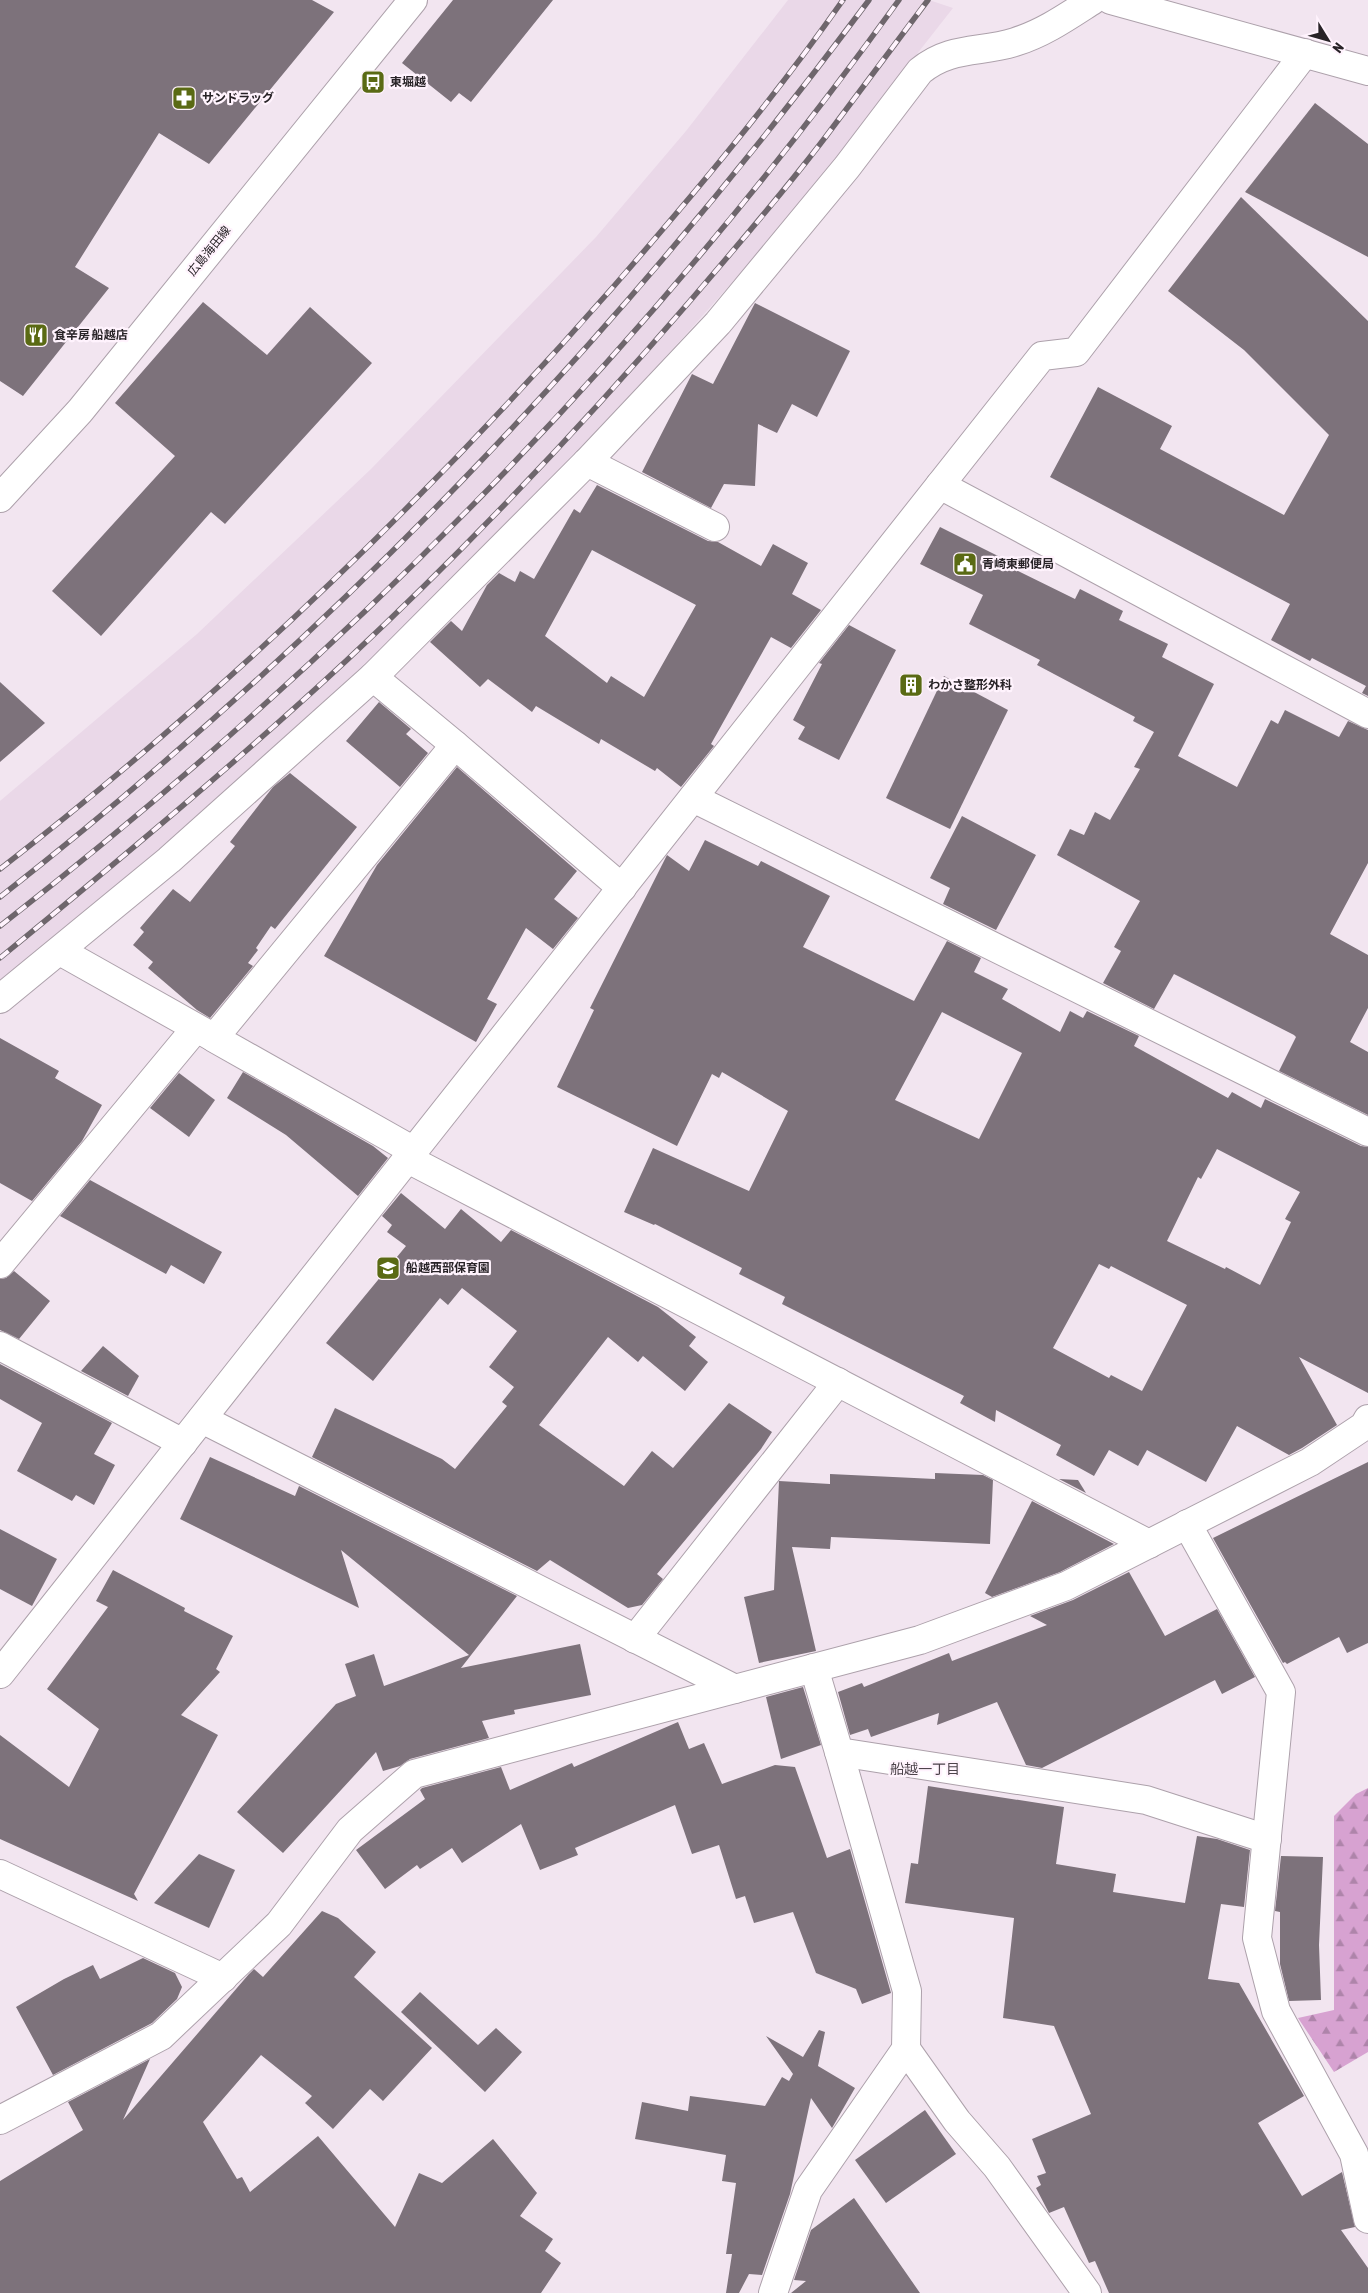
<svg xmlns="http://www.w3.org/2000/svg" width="1368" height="2293" viewBox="0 0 1368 2293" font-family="'Asap Condensed','Noto Sans JP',sans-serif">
<defs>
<pattern id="forest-firs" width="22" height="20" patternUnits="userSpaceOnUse" patternTransform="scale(1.25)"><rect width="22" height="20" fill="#d7a2d1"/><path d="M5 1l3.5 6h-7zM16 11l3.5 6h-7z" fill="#ae84aa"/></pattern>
</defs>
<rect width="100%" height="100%" fill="#f2e5f0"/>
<polygon fill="#ead8e8" points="788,0 929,0 953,8 783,225 689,331 579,451 470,564 340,690 215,804 0,984 0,801 197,634 371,469 596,237 686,131"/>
<polygon fill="url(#forest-firs)" points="1368,1788 1368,2052 1334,2072 1298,2018 1334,2010 1334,1816 1356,1794"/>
<g fill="#7d727b" fill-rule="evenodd">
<polygon points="0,0 312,0 334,12 209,164 159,133 75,267 109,288 23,396 0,381"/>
<polygon points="453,0 553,0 471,102 459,93 451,102 402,63"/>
<polygon points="1315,103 1368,144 1368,257 1245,192"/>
<polygon points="1241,197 1368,321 1368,696 1362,693 1366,686 1312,658 1310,661 1271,640 1290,604 1050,477 1098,387 1172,426 1160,449 1284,515 1329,435 1244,350 1168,291"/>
<polygon points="203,302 267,355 310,307 372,363 225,524 211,512 101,636 52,591 175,456 115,403"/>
<polygon points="755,303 850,351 817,417 792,404 777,433 758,424 755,486 724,484 711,508 642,472 692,374 713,384"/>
<path d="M597,485L708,541L718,542L761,566L773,544L808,563L792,594L821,610L791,648L771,637L711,744L714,746L681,787L657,768L655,771L601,739L599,744L536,706L532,712L488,679L480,687L430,642L451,621L462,631L487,585L499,573L515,582L520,571L534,579L574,509L580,513ZM592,550L696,605L644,697L611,676L607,683L545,636Z"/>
<polygon points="940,527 1010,562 1008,566 1075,599 1080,589 1123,611 1119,620 1168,644 1162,657 1214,684 1178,756 1237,787 1271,720 1278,724 1285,710 1339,737 1348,721 1368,730 1368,863 1330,934 1368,955 1368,1008 1350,1042 1368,1052 1368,1115 1279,1071 1296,1037 1294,1035 1174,974 1154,1009 1103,983 1121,951 1114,947 1140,901 1057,855 1070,829 1084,835 1095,812 1110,820 1140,769 1134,767 1154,732 1133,721 1135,717 1037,665 1040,660 969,624 983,595 920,564"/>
<polygon points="849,625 896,650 839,760 798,739 805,727 793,720 822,664 819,663"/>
<polygon points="944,676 1008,710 950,829 886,798"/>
<polygon points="0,682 45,723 0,762"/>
<polygon points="379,702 411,729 406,734 428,753 400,787 346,741"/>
<polygon points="457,767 577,871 554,899 578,918 553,949 526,928 487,999 497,1004 476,1042 324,956 377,865"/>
<polygon points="290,773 357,827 275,929 271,926 256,948 258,950 248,963 253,966 210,1018 197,1010 148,968 153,962 133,945 144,932 140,928 173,889 190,902 235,846 230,842 273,787"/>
<polygon points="962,816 1036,855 996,930 943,904 950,888 930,878"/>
<path d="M705,840L758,866L761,861L830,896L803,947L914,1001L947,941L981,958L974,972L1008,989L1002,999L1060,1032L1070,1011L1083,1018L1087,1011L1139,1036L1134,1046L1228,1098L1232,1092L1261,1108L1265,1099L1361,1146L1368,1147V1393L1299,1357L1337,1425L1302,1448L1289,1455L1237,1426L1206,1482L1147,1450L1138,1466L1109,1450L1094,1476L1056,1455L1061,1445L996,1410L995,1422L960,1403L964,1396L782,1304L785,1297L739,1274L742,1268L655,1224L654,1225L624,1212L653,1148L749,1191L788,1111L722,1072L719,1078L712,1074L677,1146L557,1087L594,1010L590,1008L667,855L689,871ZM942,1012L1022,1053L979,1139L895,1100ZM1217,1149L1300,1192L1285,1219L1291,1222L1260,1285L1226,1267L1225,1269L1167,1241L1198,1177L1201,1179ZM1099,1264L1109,1269L1111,1266L1187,1305L1142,1391L1111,1375L1109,1378L1053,1348Z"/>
<polygon points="0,1038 59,1071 55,1078 102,1105 82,1141 32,1201 0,1183"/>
<polygon points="243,1072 373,1146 388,1158 358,1196 286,1135 227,1098"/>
<polygon points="179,1073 215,1100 189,1137 150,1108"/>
<polygon points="90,1180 222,1252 204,1284 171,1265 166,1274 60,1216"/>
<polygon points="401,1193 445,1229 461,1209 501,1242 511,1230 658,1307 696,1337 689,1346 708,1362 685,1391 643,1356 638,1362 608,1337 539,1425 624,1486 652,1451 673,1468 729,1403 772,1432 761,1449 657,1574 663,1579 642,1605 628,1608 550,1560 537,1571 312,1457 335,1408 442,1459 455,1469 507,1406 502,1402 514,1387 489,1367 517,1331 462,1288 448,1305 440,1298 373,1381 326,1343 406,1246 387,1232 392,1225 382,1216"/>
<polygon points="14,1271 50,1301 19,1339 0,1330 0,1279 6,1278"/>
<polygon points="103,1346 139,1376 128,1396 81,1371"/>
<polygon points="0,1364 112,1423 94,1454 115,1465 94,1505 76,1495 72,1501 17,1471 42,1423 0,1399"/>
<polygon points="210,1457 295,1496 299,1486 517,1596 461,1668 580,1644 591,1695 514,1710 515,1714 482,1721 489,1738 410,1759 400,1766 383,1771 376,1752 283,1853 237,1812 336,1704 356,1696 345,1664 374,1654 384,1686 469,1655 341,1550 359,1608 180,1519"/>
<polygon points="1368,1462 1368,1643 1347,1653 1339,1637 1287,1664 1285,1662 1283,1663 1213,1538"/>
<polygon points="935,1473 983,1475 993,1480 990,1544 831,1537 830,1549 792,1547 816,1651 759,1663 744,1597 774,1590 779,1481 830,1484 830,1474 935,1479"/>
<polygon points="1059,1479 1078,1480 1086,1493"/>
<polygon points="1032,1501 1114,1544 1060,1572 992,1597 985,1593"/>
<polygon points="0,1529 57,1559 32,1606 0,1589"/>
<polygon points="113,1570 185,1608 184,1611 233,1636 216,1669 220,1672 181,1715 218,1735 134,1894 138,1901 0,1839 0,1735 69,1787 99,1729 47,1689 108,1607 96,1601"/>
<polygon points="1129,1572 1165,1636 1217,1609 1255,1677 1222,1694 1215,1680 1042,1768 1026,1765 997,1702 937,1725 939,1713 871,1737 868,1729 850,1735 838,1692 862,1683 864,1687 949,1653 952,1661 1047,1625 1030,1616 1073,1600"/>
<polygon points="803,1687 821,1745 781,1759 766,1697"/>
<polygon points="678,1722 689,1749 704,1743 722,1784 775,1765 795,1767 827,1858 850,1849 891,1993 862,2004 856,1989 816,1973 793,1912 754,1923 745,1896 736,1899 719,1845 692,1854 675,1805 575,1848 578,1855 540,1870 521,1824 462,1863 452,1848 420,1869 417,1865 385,1889 356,1850 425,1799 420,1790 422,1788 501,1767 510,1790 572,1763 574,1767"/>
<polygon points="928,1786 1064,1807 1056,1864 1116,1874 1113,1892 1185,1903 1197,1836 1217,1839 1250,1850 1244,1907 1221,1904 1208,1979 1239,1983 1304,2096 1258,2123 1302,2196 1342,2172 1355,2227 1341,2230 1368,2268 1368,2293 1109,2293 1095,2261 1089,2263 1064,2207 1049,2213 1036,2188 1041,2185 1037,2176 1046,2173 1032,2139 1091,2114 1054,2026 1003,2018 1014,1918 905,1903 911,1863 918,1864"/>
<polygon points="199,1854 235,1870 209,1928 154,1903"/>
<polygon points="1281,1856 1323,1857 1319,1945 1321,2000 1289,2001 1280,1964 1280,1912 1275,1911"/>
<polygon points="322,1911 338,1918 376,1952 354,1977 432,2048 383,2101 370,2089 333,2129 305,2103 312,2096 261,2055 203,2122 237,2179 242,2177 250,2192 318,2136 395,2227 419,2173 442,2183 493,2139 537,2193 520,2216 553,2239 545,2251 561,2263 541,2293 0,2293 0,2181 83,2130 68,2102 150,2059 123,2120 249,1974 254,1969 263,1977"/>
<polygon points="143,1958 175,1973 182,1987 177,1999 152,2023 53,2075 16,2007 64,1979 93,1965 100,1979"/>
<polygon points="420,1992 478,2045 496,2028 522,2052 485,2092 401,2012"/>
<polygon points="819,2030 825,2032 818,2066 855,2088 832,2128 811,2098 790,2194 762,2275 749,2274 739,2293 726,2293 732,2254 726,2254 736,2183 722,2181 726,2155 635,2139 642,2102 688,2111 690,2096 765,2106 782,2077 789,2081 793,2074 766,2036 803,2057"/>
<polygon points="925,2110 956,2154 886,2203 855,2160"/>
<polygon points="854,2198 920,2293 791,2293 806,2281 794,2280 811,2230"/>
</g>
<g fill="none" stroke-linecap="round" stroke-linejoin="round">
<g stroke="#ada1ab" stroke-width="30">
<g id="street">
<polyline points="1111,0 1368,71"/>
<polyline points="587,462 715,527"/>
<polyline points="940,485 1368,714"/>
<polyline points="373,677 455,745 622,888"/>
<polyline points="693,798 1368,1132"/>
<polyline points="60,951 211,1036"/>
<path d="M0,999L169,860L373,677L587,462L718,323L847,167L920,71C950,46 980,53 1015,42C1044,33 1068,16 1093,0"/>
<polyline points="414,1151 214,1038 455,745"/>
<polyline points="408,1159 1149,1544"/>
<polyline points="0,1264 196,1028"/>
<polyline points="0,1346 183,1443"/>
<polyline points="202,1419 735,1689"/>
<polyline points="1187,1524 1281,1692 1257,1938 1276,2011 1354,2154 1368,2219"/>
<polyline points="635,1639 838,1382"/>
<polyline points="814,1668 839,1752 1146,1800 1267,1839"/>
<polyline points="0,1674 1042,356 1076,352 1305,53"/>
<polyline points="0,1874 223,1978"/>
<polyline points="906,2049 957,2121 997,2167 1087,2293"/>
<polyline points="0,2120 161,2036 279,1924 350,1830 414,1774 920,1640 1066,1586 1310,1462 1364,1426 1368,1419"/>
<polyline points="773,2293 808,2190 906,2049 907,1991 839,1752"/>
</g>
</g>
<g stroke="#ada1ab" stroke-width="30">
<polyline id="secondary" points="0,498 80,411 413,0"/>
</g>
<use href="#street" stroke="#fff" stroke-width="28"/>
<use href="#secondary" stroke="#fff" stroke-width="28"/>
<g stroke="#6e666c" stroke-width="5.5">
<g id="rail">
<path d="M0,869C223,696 428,498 614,286C694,194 773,100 843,0"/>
<path d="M0,897C334,635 616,340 869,0"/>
<path d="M0,926C341,660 646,351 899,0"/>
<path d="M0,958C118,861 235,764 347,660C468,547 582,426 690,301C737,246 784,192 827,135C861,90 894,45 928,0"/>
</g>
</g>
<use href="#rail" stroke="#fff3fd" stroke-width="4" stroke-dasharray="11" stroke-linecap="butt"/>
</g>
<defs>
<g id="bus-square" transform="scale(1.25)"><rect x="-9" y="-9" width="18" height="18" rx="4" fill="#5a6a14" stroke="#fff3fd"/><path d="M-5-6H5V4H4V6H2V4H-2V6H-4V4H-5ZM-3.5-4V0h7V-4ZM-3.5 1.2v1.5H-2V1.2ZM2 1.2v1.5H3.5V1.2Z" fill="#fff"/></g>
<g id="pharmacy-square" transform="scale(1.25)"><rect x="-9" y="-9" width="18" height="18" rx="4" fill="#5a6a14" stroke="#fff3fd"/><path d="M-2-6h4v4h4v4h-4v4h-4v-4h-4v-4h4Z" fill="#fff"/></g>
<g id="restaurant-square" transform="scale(1.25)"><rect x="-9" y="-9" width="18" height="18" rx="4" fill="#5a6a14" stroke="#fff3fd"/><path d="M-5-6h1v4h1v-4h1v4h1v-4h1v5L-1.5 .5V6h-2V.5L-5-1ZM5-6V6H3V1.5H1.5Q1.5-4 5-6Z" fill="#fff"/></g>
<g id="civic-square" transform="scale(1.25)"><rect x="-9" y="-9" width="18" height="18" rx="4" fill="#5a6a14" stroke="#fff3fd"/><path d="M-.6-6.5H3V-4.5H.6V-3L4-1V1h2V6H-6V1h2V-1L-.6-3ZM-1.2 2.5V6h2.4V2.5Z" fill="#fff"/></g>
<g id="building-square" transform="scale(1.25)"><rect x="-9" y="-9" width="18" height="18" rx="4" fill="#5a6a14" stroke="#fff3fd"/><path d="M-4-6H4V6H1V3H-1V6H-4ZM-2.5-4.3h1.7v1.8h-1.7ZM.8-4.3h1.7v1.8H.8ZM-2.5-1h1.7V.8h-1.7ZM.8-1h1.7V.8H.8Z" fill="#fff"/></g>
<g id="school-square" transform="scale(1.25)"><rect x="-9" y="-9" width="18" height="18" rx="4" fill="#5a6a14" stroke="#fff3fd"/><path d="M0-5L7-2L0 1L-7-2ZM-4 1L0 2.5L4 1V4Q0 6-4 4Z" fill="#fff"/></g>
</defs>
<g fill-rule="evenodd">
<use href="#bus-square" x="373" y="82"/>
<use href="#pharmacy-square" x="184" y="98"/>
<use href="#restaurant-square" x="36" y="335"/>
<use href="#civic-square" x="965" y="564"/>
<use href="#building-square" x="911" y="685"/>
<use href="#school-square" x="388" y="1268"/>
</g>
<g text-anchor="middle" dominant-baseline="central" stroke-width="4.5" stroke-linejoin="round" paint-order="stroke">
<g font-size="12" font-weight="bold" fill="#282327" stroke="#fff3fd" text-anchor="start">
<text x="390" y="82">東堀越</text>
<text x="202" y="98">サンドラッグ</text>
<text x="54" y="335">食辛房 船越店</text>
<text x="982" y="564">青崎東郵便局</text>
<text x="928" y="685">わかさ整形外科</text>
<text x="406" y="1268">船越西部保育園</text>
</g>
<g font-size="12" fill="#282327" stroke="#fff3fd">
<text transform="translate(209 251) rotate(-51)">広島海田線</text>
</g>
<g font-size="14" fill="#4d434b" stroke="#fff3fd">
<text x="925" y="1769">船越一丁目</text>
</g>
</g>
<g transform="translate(1328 40) rotate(127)" stroke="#fff3fd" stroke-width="4" paint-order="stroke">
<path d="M0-4L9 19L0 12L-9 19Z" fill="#282327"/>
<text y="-8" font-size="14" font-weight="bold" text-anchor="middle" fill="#282327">N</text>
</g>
</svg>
